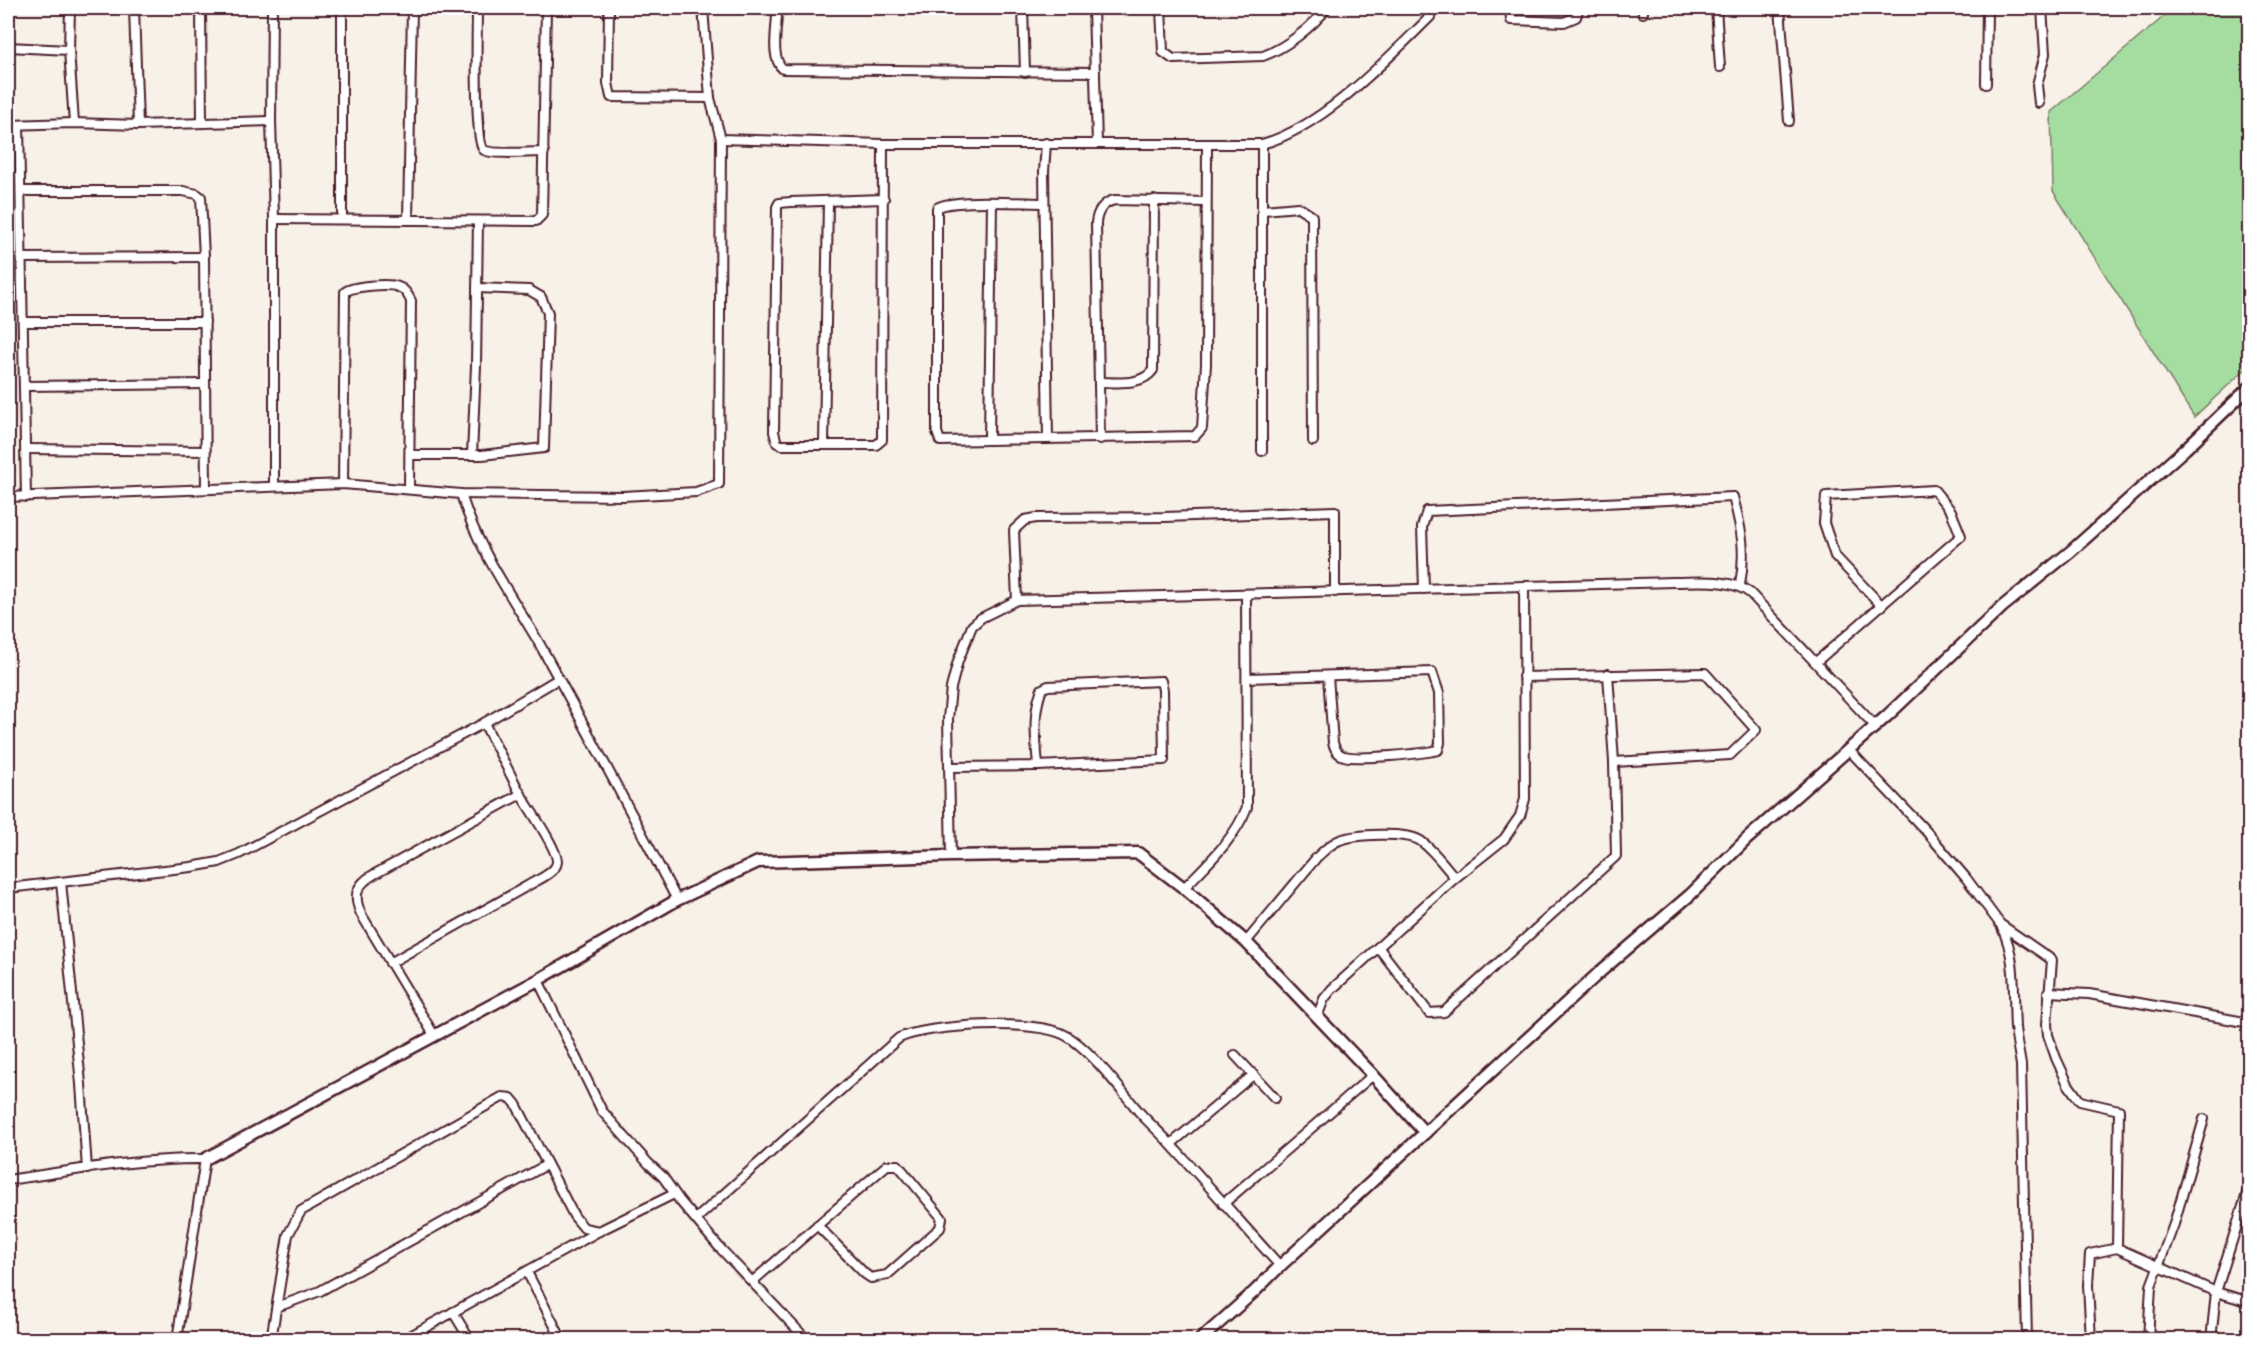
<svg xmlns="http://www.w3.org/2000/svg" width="2257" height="1347" viewBox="0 0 2257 1347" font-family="'Comic Neue',sans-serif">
<rect width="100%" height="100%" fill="#f8f1e8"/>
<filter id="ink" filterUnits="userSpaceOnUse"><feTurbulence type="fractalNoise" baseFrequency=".0167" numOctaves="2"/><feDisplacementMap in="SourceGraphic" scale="12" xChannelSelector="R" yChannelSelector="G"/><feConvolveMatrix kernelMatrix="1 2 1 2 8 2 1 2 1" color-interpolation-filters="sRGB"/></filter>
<g filter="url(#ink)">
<polygon fill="#a5dda1" stroke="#787e66" stroke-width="1.5" points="2174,8 2250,8 2249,366 2194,417 2053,191 2051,112"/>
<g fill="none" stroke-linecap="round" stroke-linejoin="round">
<g stroke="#4a1f2b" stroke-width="12">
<g id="street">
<polyline points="70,8 69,50 74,123"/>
<polyline points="134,8 138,125"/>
<polyline points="201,8 202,122"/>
<polyline points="272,8 271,121 274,219 274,486"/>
<path d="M477,8C477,26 474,145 484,150C492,155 533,152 544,152"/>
<polyline points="609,8 608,83 611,97 710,98"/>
<path d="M784,8L777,13C777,29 770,58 783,69L1095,72"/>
<polyline points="1023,8 1025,72"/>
<polyline points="1093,8 1097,144"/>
<path d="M1161,8L1163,52L1173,59L1263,56C1287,47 1312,27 1327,8"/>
<polyline points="1510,8 1511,20 1564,22 1576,17 1579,8"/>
<polyline points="1643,8 1643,13"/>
<polyline points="1716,8 1720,67"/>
<polyline points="1780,8 1789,121"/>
<polyline points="8,47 69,50"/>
<polyline points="1986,84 1987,8"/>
<polyline points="2039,103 2037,85 2045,54 2042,8"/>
<polyline points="8,125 74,123 138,125 271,121"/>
<polyline points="19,125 26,497"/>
<path d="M721,139L883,144H1262C1323,127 1385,61 1430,17L1423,8"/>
<polyline points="1046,143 1044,172 1048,439"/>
<polyline points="883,144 882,440 876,445 781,445 777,443 774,432 777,207 779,203 791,202 884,199"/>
<polyline points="1262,144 1262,451"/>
<polyline points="22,191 183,191 197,194 201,197 204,257 206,488"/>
<path d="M1044,203C1024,203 950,198 937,208V432L940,441L1195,436L1202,428L1206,364L1207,145"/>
<polyline points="1263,210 1298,207 1312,216 1313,441"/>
<polyline points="342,218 342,8"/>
<polyline points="274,219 536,221 542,215 546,8"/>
<polyline points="408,220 412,8"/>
<polyline points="22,258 204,257"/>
<polyline points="24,322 205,322"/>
<path d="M1099,382C1117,382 1142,386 1153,370L1154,200"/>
<polyline points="25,386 205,384"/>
<polyline points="989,439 992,202"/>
<path d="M1100,439L1096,223C1097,211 1104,202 1115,200L1206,202"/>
<polyline points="824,445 828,201"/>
<polyline points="26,449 205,451"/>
<polyline points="411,455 482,455 544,448 548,313 541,297 529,290 477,288"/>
<polyline points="472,455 476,366 478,221"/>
<path d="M343,484L345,292C352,286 389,283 398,287C405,289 408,295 411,301L409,488"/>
<path d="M461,494C477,548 511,595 539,643C586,728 632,814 677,900"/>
<polyline points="8,497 343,484 461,494 623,496 696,492 719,484 721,139 710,98 703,8"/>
<path d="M1424,589L1422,527L1427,511L1733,497C1742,531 1746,551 1740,585"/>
<polyline points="1017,600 1014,530 1025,520 1036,518 1165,517 1335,511 1335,592"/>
<polyline points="1816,662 1961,536 1951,511 1934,490 1826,496 1824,523 1835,556 1882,606"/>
<polyline points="1523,677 1705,673 1756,730 1730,755 1614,762"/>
<path d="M1247,678L1432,672L1439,693L1440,743L1438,750C1421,754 1360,760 1344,756C1337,754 1335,749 1333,743L1328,676"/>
<polyline points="1848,749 1926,831 1966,878 2000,924 2052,960 2047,1024 2048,1035 2056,1058 2068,1084 2080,1101 2119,1110 2117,1248 2216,1292 2250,1302"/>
<path d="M950,767L1038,766L1164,760L1163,690L1161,681L1048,686L1042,689C1032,714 1036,740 1038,766"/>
<path d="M951,856L948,719L951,688L958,661L972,626L981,618L1017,600L1674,582C1699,582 1730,578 1750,593L1875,726"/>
<polyline points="61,882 81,1084 87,1169"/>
<polyline points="8,888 191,867 219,862 239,854 484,723 558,679"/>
<path d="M1184,888C1207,864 1235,839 1247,807L1246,595"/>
<path d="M2002,928C2017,959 2013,993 2015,1027C2016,1039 2019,1052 2021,1065L2027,1340"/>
<path d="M1246,942L1317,857C1324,851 1331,843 1340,840C1356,834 1404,832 1419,840C1431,847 1446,867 1455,878"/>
<polyline points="1378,947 1429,1013 1444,1012 1616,856 1614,762 1608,674"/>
<path d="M390,963L529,885C537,880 556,873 557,862C558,849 528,807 520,793C508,770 496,746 484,723"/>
<polyline points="538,980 602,1111 648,1163 663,1177 680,1201 719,1247 807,1340"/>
<polyline points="2048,992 2089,994 2250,1023"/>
<polyline points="1317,1017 1324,999 1332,989 1455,878 1504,839 1520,816 1525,799 1524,586"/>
<path d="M434,1035L361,914C353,896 356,885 373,875L521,794"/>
<polyline points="1235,1055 1275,1098"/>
<polyline points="1171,1144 1253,1075"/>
<path d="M8,1180C71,1171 141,1158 205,1159L177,1340"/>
<polyline points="1223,1204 1373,1075"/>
<path d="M696,1219L899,1038C930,1024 1035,1019 1065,1035C1090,1048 1122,1092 1141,1114C1151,1125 1163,1135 1173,1147C1209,1186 1244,1226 1280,1266"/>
<polyline points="527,1272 562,1340"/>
<polyline points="753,1281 887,1165 898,1165 942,1218 940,1228 887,1275 871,1278 865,1274 817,1225"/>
<polyline points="277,1307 320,1291 546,1165"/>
<polyline points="453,1312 470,1340"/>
<polyline points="271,1340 288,1235 301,1211 502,1097 511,1098 516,1104 574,1216 584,1228 599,1231"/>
<polyline points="403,1340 599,1231 674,1194"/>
<polyline points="2091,1340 2088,1285 2090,1254 2117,1248"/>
<polyline points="2148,1340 2151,1286 2174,1224 2204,1119"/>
<polyline points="2211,1340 2216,1292 2250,1184"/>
</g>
</g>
<g stroke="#4a1f2b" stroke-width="15">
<g id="secondary">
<polyline points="205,1159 538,980 677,900 758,862 951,856 1138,853 1184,888 1246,942 1373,1075 1425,1133"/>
<polyline points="1200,1340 1255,1291 1280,1266 1601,971 1690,895 1748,838 1888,715 2002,607 2070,552 2185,449 2250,387"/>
</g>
</g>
<use href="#street" stroke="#fff" stroke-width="8"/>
<use href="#secondary" stroke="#fff" stroke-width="10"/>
</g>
</g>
<rect width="2257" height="1347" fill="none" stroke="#fff" stroke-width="30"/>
<rect x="15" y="15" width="2227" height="1317" fill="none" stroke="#4a1f2b" stroke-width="2" filter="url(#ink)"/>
</svg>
